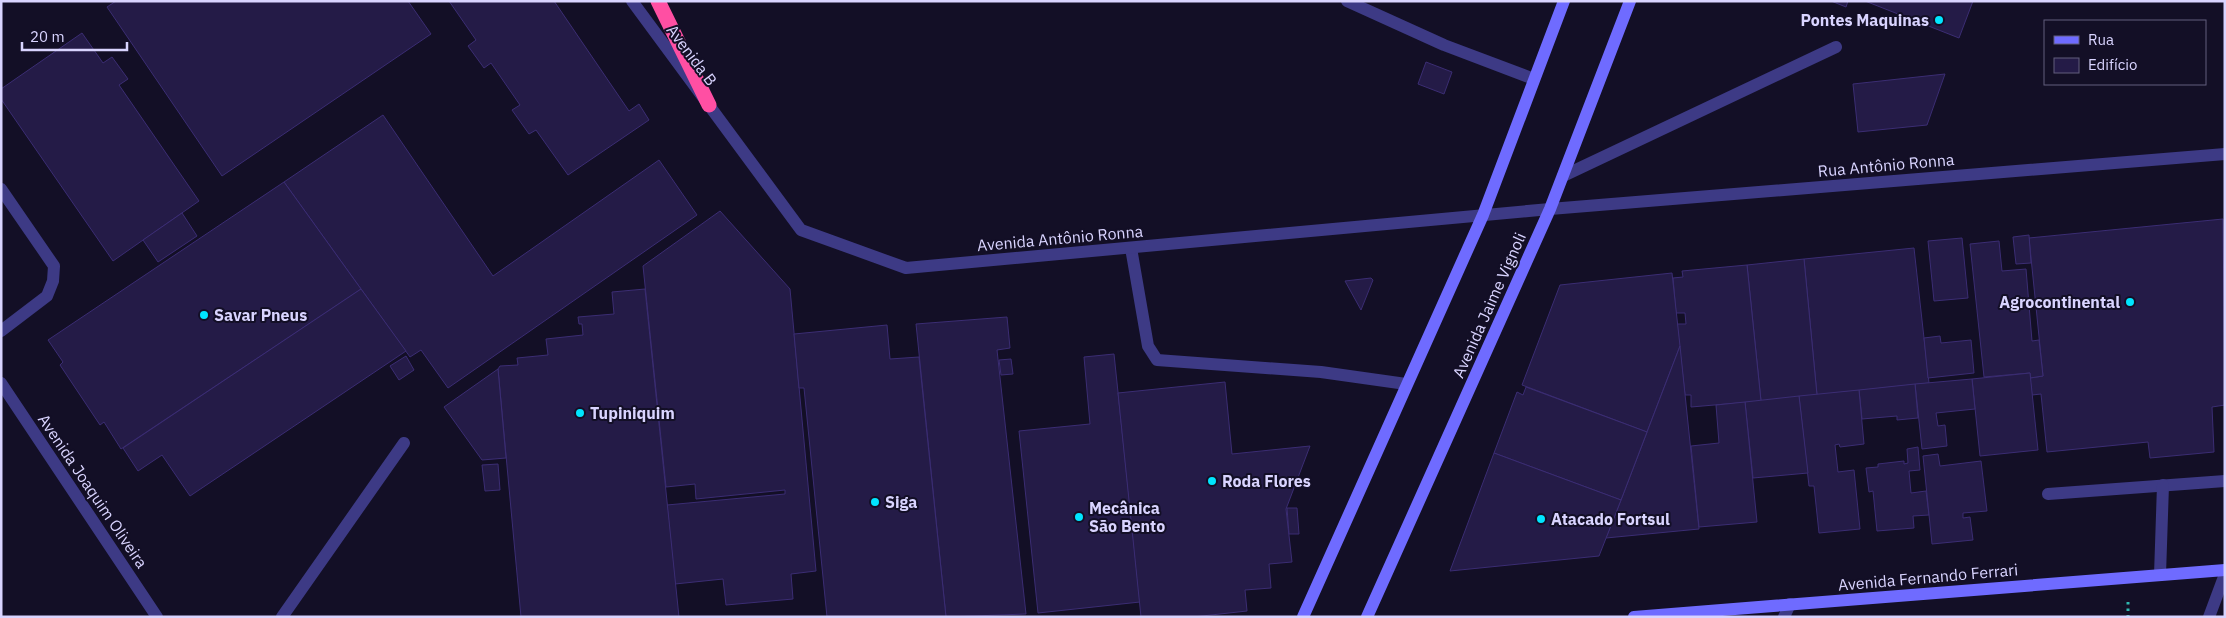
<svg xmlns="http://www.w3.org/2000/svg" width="2226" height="618" viewBox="0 0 2226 618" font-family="'IBM Plex Sans',sans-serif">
<rect width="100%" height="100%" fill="#130f26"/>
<g fill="#241b47" stroke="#3b2d73">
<polygon points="116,1 408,1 431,34 222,176 107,7"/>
<polygon points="449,1 554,1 629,111 639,104 649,120 568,175 536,130 529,134 512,110 520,105 491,63 484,68 468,46 476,40"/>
<polygon points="1831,1 1848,1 1846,7"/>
<polygon points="1865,1 1973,1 1959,38"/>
<polygon points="82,33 103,63 112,57 128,79 119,85 199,201 113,261 1,99 1,89"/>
<polygon points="1426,62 1452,72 1444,94 1418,84"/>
<polygon points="1945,74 1927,125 1858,132 1853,84"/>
<polygon points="383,115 493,276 659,160 697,215 448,388 421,350 410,357 284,182"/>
<polygon points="284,182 361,289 121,449 104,422 100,425 60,365 63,362 48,340"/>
<polygon points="720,211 790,289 816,571 791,574 793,599 726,605 723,579 675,584 667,505 785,494 785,490 696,499 695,484 666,487 643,266"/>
<polygon points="182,213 197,236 158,262 143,240"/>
<polygon points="2223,219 2225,405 2212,407 2214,452 2150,458 2148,442 2047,452 2041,394 2032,395 2030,378 2043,376 2029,238"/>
<polygon points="2029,235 2031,263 2016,264 2013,237"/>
<polygon points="1962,238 1968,298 1934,301 1928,241"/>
<polygon points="1999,241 2002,271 2026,269 2032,341 2039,340 2043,376 2030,378 2030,373 1984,377 1970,244"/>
<polygon points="1914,248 1929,383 1817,395 1804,259"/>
<polygon points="1804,259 1817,395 1761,401 1747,265"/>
<polygon points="1747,265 1761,401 1691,407 1691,395 1685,395 1677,324 1686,324 1685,313 1676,313 1673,278 1683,277 1682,271"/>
<polygon points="1672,273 1680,346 1647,432 1522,385 1560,285"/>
<polygon points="1371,278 1373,280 1361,310 1345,281"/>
<polygon points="361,289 406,351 190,496 162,455 138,471 123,448"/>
<polygon points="645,289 679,617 521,617 498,369 500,366 518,365 517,358 548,355 546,339 583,335 582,324 579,324 578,317 614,314 612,292"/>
<polygon points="1007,317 1010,348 997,350 1026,614 946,617 916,324"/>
<polygon points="887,325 890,359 919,357 946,617 827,617 804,388 799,388 794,334"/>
<polygon points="1940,336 1941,343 1971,340 1974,373 1928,378 1924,338"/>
<polygon points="1680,346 1699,529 1606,538 1621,500"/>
<polygon points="1114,354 1140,602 1038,613 1019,431 1090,424 1084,357"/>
<polygon points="406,356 414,370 399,380 390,366"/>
<polygon points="1011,359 1013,374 1001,375 999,360"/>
<polygon points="498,369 506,458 482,460 444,407"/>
<polygon points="2030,373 2038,450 1980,456 1972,379"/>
<polygon points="1972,379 1975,409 1936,413 1938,426 1945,425 1947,446 1922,449 1915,384"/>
<polygon points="1225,382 1232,454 1310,446 1286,509 1292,562 1269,564 1271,588 1245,590 1247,611 1193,617 1141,617 1118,393"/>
<polygon points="1915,384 1918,418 1897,420 1897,416 1862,419 1859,390"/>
<polygon points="1526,387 1647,432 1621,500 1494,453 1517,392 1523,395"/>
<polygon points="1859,390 1864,444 1840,447 1839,444 1835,445 1838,472 1854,470 1860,529 1819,533 1814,486 1809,486 1799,396"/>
<polygon points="1799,396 1808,473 1753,478 1745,402"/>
<polygon points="1745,402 1757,522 1699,527 1691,446 1719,443 1716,405"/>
<polygon points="1918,447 1920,470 1909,471 1911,493 1926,491 1929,515 1913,516 1914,528 1877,531 1873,491 1869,492 1866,468 1878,467 1878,464 1904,461 1904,464 1908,463 1907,449"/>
<polygon points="1494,453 1621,500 1599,556 1450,571"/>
<polygon points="1938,454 1940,466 1981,461 1987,511 1963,513 1963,518 1970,517 1973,540 1932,544 1923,456"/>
<polygon points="498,464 500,490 485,491 482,465"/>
<polygon points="1287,508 1297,508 1299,534 1289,534"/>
</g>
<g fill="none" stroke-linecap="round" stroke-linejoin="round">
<polyline stroke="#2fb8b0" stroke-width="3" stroke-dasharray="2.5 4" stroke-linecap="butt" points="2128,602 2128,617"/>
<g stroke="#3d3a85" stroke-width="12">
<polyline points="1347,1 1444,45 1534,79"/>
<polyline points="1563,176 1836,47"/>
<polyline points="1,189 54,266 53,281 47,296 1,331"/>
<polyline points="1131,248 1148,346 1157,360 1321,372 1406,384"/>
<polyline points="2048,494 2225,481"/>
<polyline points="2160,575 2163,485"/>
<polyline points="282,617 404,443"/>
</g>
<g stroke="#3d3a85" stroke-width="12">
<polyline points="632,1 801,230 906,268 1550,209 2225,154"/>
<polyline points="1,383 157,617"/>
<polyline points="1784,617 1790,604"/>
<polyline points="2209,617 2225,574"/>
</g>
<g stroke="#6f6bff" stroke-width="12">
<polyline points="1303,617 1483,215 1564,1"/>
<polyline points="1367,617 1550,209 1630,1"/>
<polyline points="1634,617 2225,570"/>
</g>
<polyline stroke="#ff4fa3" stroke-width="15" points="658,1 709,105"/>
</g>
<g fill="#00e5ff" stroke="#130f26" stroke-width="2">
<circle cx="1939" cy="20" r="5"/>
<circle cx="2130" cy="302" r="5"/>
<circle cx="204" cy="315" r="5"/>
<circle cx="580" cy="413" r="5"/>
<circle cx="1212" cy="481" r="5"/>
<circle cx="875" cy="502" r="5"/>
<circle cx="1079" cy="517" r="5"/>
<circle cx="1541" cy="519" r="5"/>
</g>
<g text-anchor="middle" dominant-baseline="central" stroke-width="4" stroke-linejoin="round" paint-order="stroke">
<g font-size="16" font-weight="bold" fill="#d9d4ff" stroke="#130f26" text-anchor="start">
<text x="1929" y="20" text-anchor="end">Pontes Maquinas</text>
<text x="2120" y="302" text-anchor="end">Agrocontinental</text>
<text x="214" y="315">Savar Pneus</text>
<text x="590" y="413">Tupiniquim</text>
<text x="1222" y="481">Roda Flores</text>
<text x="885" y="502">Siga</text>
<text x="1089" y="508">Mecânica<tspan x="1089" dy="18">São Bento</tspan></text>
<text x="1551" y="519">Atacado Fortsul</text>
</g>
<g font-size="16" fill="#d9d4ff" stroke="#130f26">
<text transform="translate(692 55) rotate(53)">Avenida B</text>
<text transform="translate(1886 165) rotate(-5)">Rua Antônio Ronna</text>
<text transform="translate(1060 238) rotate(-5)">Avenida Antônio Ronna</text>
<text transform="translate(1489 305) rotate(-66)">Avenida Jaime Vignoli</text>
<text transform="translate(93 491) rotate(56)">Avenida Joaquim Oliveira</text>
<text transform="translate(1928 577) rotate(-5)">Avenida Fernando Ferrari</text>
</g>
</g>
<rect width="2226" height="618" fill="none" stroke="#d9d4ff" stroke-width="5"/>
<rect x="2044" y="20" width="162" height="65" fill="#130f26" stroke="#625e7d"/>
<rect x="2054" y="36" width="25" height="8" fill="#6f6bff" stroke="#625e7d"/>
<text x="2088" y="45" font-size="15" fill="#d9d4ff">Rua</text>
<rect x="2054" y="58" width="25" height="15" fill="#241b47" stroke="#625e7d"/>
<text x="2088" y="70" font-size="15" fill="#d9d4ff">Edifício</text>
<path d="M22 42v8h105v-8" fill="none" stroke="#d9d4ff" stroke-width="2.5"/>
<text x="30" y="42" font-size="15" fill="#d9d4ff" stroke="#130f26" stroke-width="4" paint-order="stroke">20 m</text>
</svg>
